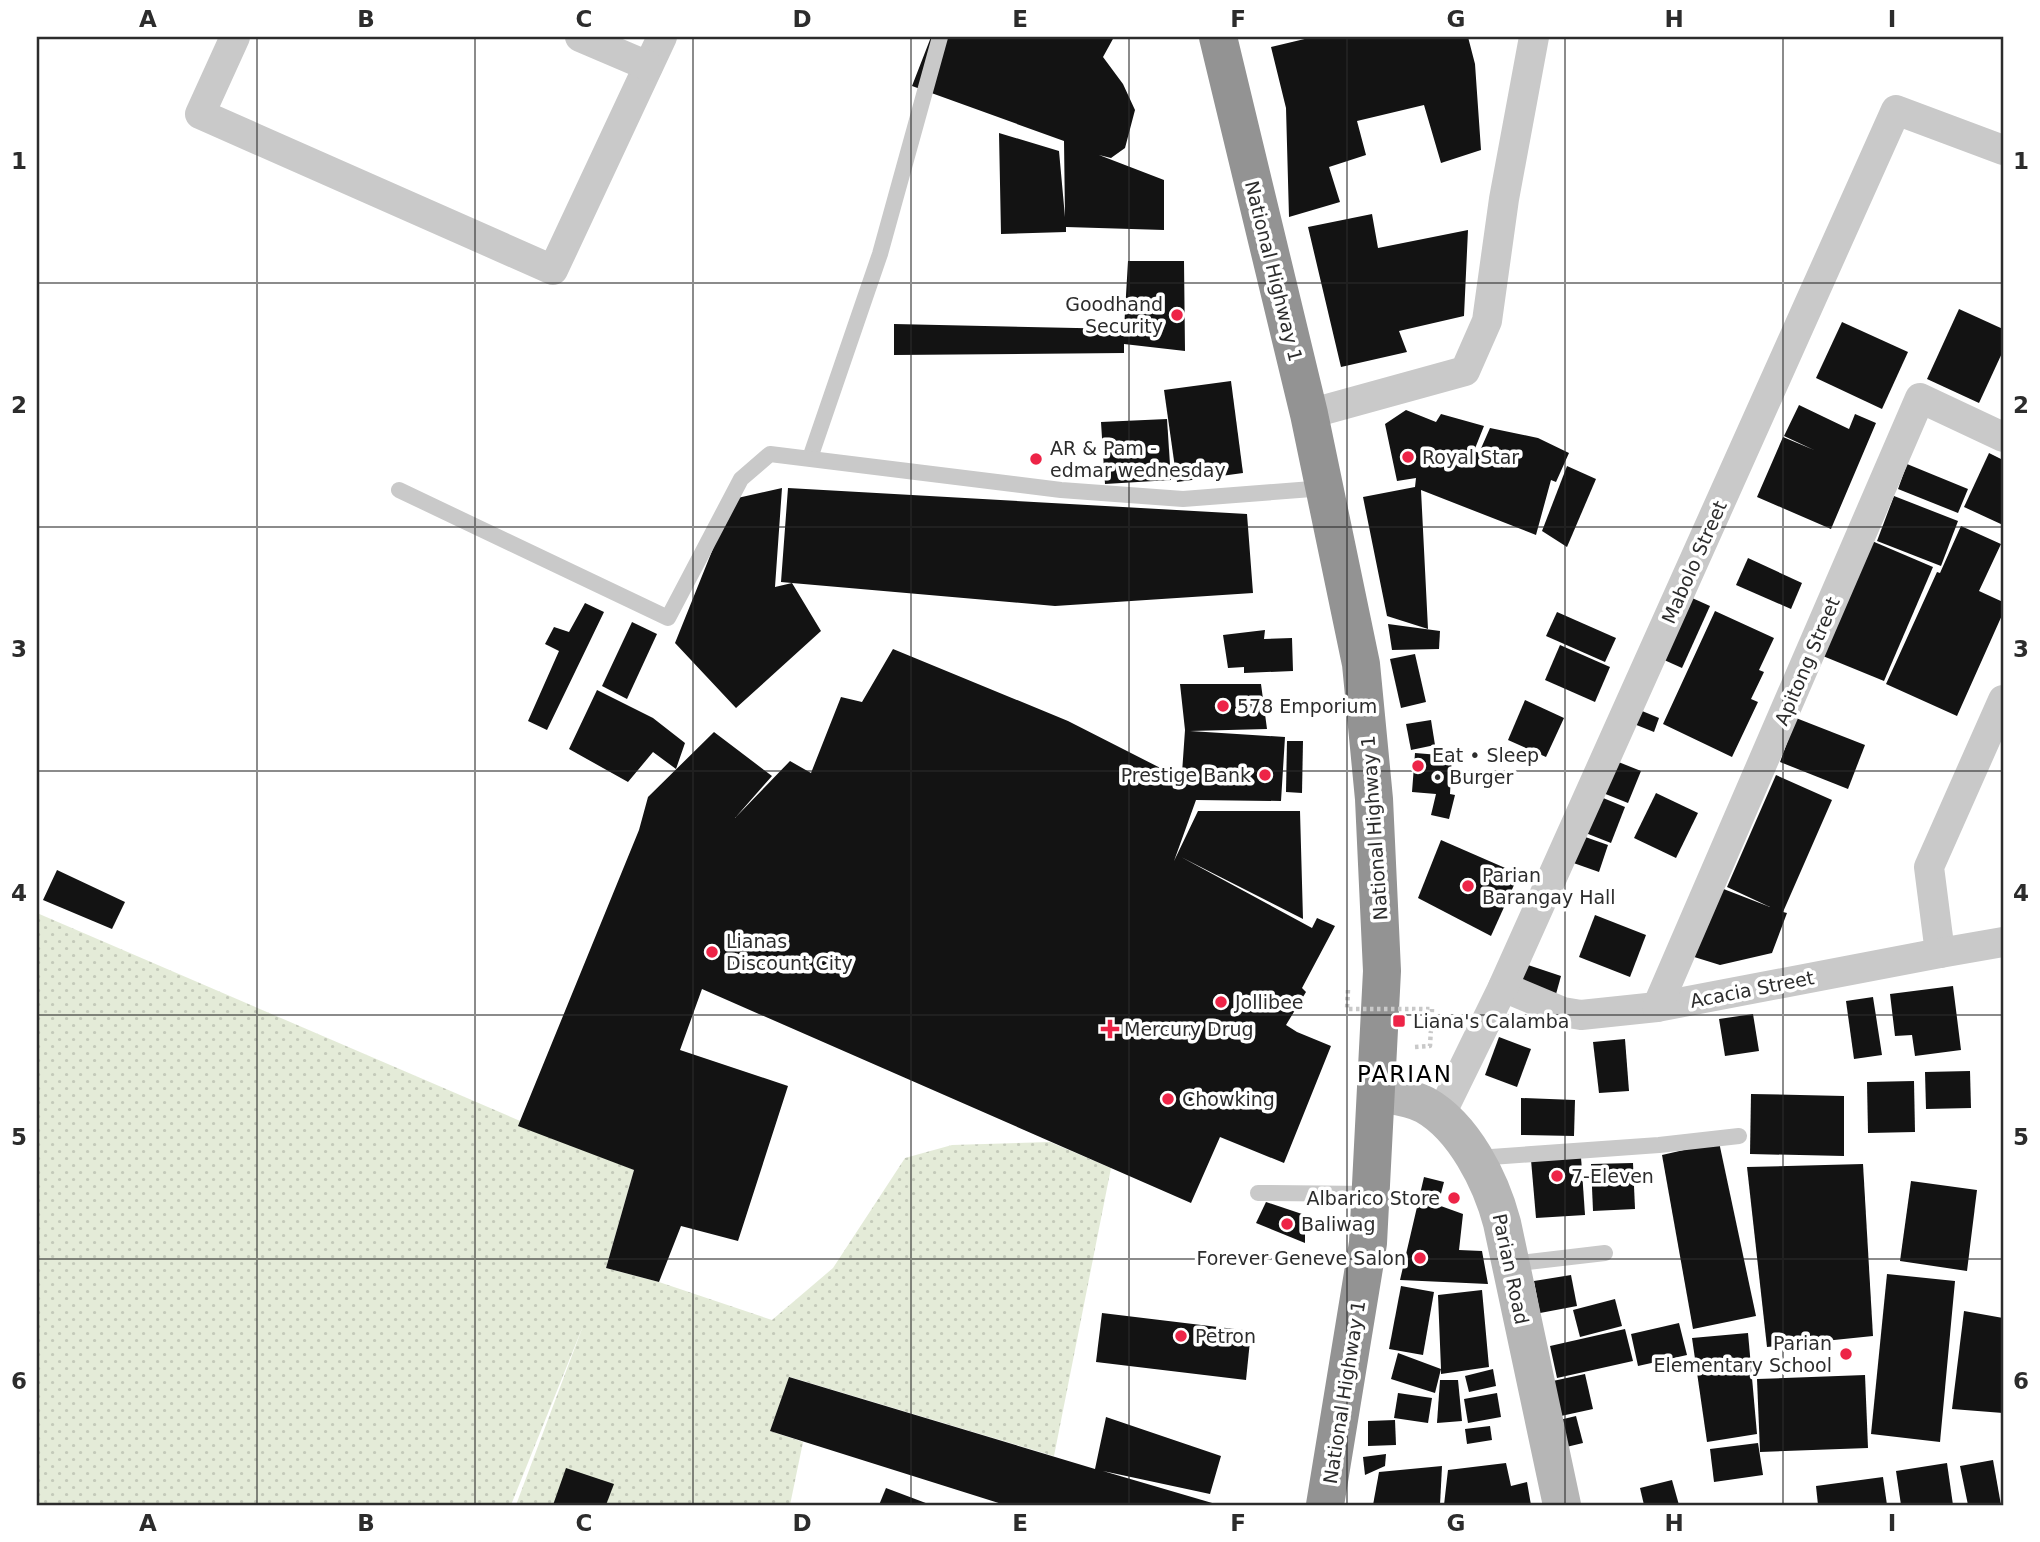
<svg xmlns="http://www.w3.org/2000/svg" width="2040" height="1542" viewBox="0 0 2040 1542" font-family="'DejaVu Sans',sans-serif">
<defs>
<pattern id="grass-dots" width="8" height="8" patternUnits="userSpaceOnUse" patternTransform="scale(1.75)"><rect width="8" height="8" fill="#e4ebd8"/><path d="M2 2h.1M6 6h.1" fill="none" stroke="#c4caba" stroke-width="1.8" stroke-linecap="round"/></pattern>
</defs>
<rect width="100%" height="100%" fill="#fff"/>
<polygon fill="url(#grass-dots)" points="37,913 634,1170 606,1268 659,1282 772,1320 833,1268 905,1158 952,1145 1050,1142 1111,1168 1054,1456 790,1377 770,1431 803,1442 790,1505 516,1505 583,1326 511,1505 37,1505"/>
<g fill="#131313">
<polygon points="931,37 1114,37 1103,57 1123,84 1135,110 1125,148 1111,158 1099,155 1164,180 1164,230 1066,227 1066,232 1001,234 999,133 1059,151 1065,217 1064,141 912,86"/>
<polygon points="1313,37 1468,37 1475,64 1481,150 1441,163 1424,105 1357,121 1366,155 1329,167 1340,202 1289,217 1286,108 1271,47"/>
<polygon points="1372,214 1378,248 1468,230 1464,316 1399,331 1407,352 1341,367 1308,227"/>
<polygon points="1128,261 1184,261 1185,351 1124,344 1124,353 894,355 894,324 1124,329"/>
<polygon points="1959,309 2003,329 2003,351 1979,403 1927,379"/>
<polygon points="1842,322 1908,352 1882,409 1816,378"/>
<polygon points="1231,381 1243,473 1177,482 1164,390"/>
<polygon points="1799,405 1849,429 1855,414 1876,423 1831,529 1757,497 1783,437 1814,450 1784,436"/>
<polygon points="1406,410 1436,422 1441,414 1484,426 1474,451 1479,453 1490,428 1538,438 1569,453 1556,482 1551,480 1536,535 1421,490 1428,629 1387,616 1363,497 1415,487 1416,478 1397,481 1385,424"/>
<polygon points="1167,419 1171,480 1105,484 1101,422"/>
<polygon points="1989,453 2003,460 2003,525 1964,507"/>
<polygon points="1907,464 1968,489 1958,513 1898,489"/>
<polygon points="1567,466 1596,479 1567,547 1542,531"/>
<polygon points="782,488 775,587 792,583 781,582 788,488 1247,514 1253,593 1055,606 792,583 821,631 736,708 675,643 733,499"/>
<polygon points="1894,496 1958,521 1941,566 1877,541"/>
<polygon points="1961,526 2001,544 1979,591 2003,602 2003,613 1957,716 1886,684 1937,572 1940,573"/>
<polygon points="1872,541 1933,567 1884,681 1818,654"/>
<polygon points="1748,558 1802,583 1791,609 1736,585"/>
<polygon points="1681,593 1710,606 1682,668 1653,655"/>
<polygon points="585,603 604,612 547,730 528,721 559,651 545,644 554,627 569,632"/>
<polygon points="1715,611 1774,638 1759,670 1764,672 1751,699 1758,702 1732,757 1663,724"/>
<polygon points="1557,612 1616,638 1605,662 1546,636"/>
<polygon points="632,622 657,634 627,699 602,686"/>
<polygon points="1388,624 1440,631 1439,649 1392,650"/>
<polygon points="1265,630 1264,639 1292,638 1293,671 1244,673 1244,667 1228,668 1223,635"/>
<polygon points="1560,645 1610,667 1595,702 1545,680"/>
<polygon points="893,649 1068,721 1184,780 1182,773 1185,730 1180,684 1261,684 1267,729 1190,731 1285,737 1281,801 1196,800 1174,861 1198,811 1300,811 1303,919 1181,857 1312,928 1317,918 1335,926 1302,988 1306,992 1286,1025 1297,1032 1331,1046 1284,1163 1220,1137 1191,1203 702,989 680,1050 788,1086 738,1241 681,1226 659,1282 606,1268 634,1170 518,1126 639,830 648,797 714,732 772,776 735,818 790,761 811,773 841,697 862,702"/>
<polygon points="1415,654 1426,702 1401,708 1390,659"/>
<polygon points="597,690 653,718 685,743 676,769 653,752 628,782 569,749"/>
<polygon points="1525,700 1564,718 1546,757 1508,740"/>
<polygon points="1630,706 1659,718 1654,732 1624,720"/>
<polygon points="1796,718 1865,745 1848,789 1780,762"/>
<polygon points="1431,720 1435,745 1411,750 1406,724"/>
<polygon points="1287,741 1303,741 1302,793 1286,792"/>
<polygon points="1415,753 1452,756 1450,794 1455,795 1449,819 1431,815 1436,794 1412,792"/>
<polygon points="1606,757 1641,771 1628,803 1593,789"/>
<polygon points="1776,775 1832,800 1783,912 1787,913 1772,953 1720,965 1691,956 1721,888 1770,907 1727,887"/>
<polygon points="1591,793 1625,807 1611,843 1578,830"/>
<polygon points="1656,793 1698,813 1676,858 1634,838"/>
<polygon points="1574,833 1608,845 1599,872 1565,860"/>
<polygon points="1441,840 1519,874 1491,936 1418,898"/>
<polygon points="57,870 125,902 112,929 43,900"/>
<polygon points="1595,915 1646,935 1630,977 1579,957"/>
<polygon points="1525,964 1561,976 1553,1005 1517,987"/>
<polygon points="1953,986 1961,1050 1915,1056 1912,1035 1895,1036 1890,994"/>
<polygon points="1873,997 1882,1055 1854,1059 1846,1001"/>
<polygon points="1753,1014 1759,1051 1725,1056 1719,1019"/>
<polygon points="1499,1037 1531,1049 1517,1087 1485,1075"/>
<polygon points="1625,1039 1629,1091 1599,1093 1593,1042"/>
<polygon points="1970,1071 1971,1108 1926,1109 1925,1072"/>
<polygon points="1914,1081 1915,1132 1868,1133 1867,1082"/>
<polygon points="1751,1094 1844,1096 1844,1156 1750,1154"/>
<polygon points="1521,1098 1575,1100 1574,1136 1521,1135"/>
<polygon points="1719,1142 1756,1316 1693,1329 1662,1155"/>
<polygon points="1581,1157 1585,1215 1536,1218 1531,1160"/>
<polygon points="1633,1163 1635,1209 1593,1211 1591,1164"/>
<polygon points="1863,1164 1873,1336 1767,1347 1747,1167"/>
<polygon points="1424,1177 1444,1182 1438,1205 1463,1214 1459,1250 1482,1251 1488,1284 1400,1280"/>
<polygon points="1911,1181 1977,1190 1967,1271 1900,1261"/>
<polygon points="1266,1202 1305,1215 1305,1243 1256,1223"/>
<polygon points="1887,1274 1955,1281 1940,1442 1871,1434"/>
<polygon points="1571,1275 1577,1306 1540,1313 1534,1281"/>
<polygon points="1401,1286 1434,1292 1423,1355 1389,1349"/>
<polygon points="1482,1290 1489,1367 1441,1374 1441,1369 1435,1393 1391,1379 1398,1353 1441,1369 1438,1295"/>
<polygon points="1615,1299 1622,1326 1580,1337 1573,1310"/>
<polygon points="1964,1311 2003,1318 2003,1413 1952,1409"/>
<polygon points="1102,1313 1251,1331 1246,1380 1096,1362"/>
<polygon points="1679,1323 1687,1355 1638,1366 1631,1334"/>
<polygon points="1625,1329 1633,1361 1557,1378 1550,1346"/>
<polygon points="1748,1333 1757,1434 1707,1442 1692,1338"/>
<polygon points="1493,1369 1496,1386 1469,1392 1465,1376"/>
<polygon points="1585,1374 1593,1409 1561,1416 1553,1381"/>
<polygon points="1865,1375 1868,1448 1760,1452 1757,1379"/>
<polygon points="789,1377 1095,1469 1106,1417 1221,1456 1210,1494 1103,1471 1219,1505 1005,1505 770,1431"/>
<polygon points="1440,1380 1458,1380 1462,1421 1437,1423"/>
<polygon points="1398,1393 1432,1398 1428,1423 1394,1418"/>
<polygon points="1497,1393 1501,1417 1468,1423 1464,1399"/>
<polygon points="1576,1416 1583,1443 1558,1449 1551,1422"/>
<polygon points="1395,1420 1396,1445 1368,1446 1368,1421"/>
<polygon points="1490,1426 1492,1440 1467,1444 1465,1429"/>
<polygon points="1758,1443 1763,1475 1714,1482 1710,1449"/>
<polygon points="1386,1454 1385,1466 1365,1475 1363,1457"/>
<polygon points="1993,1460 2001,1505 1968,1505 1960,1466"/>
<polygon points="1506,1463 1511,1486 1527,1482 1531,1505 1444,1505 1448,1470"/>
<polygon points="1947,1463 1953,1505 1901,1505 1896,1471"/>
<polygon points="1442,1466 1440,1505 1373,1505 1379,1472"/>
<polygon points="566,1468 614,1484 606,1505 553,1505"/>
<polygon points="1883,1477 1887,1505 1818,1505 1816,1486"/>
<polygon points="1672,1480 1679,1505 1644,1505 1640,1488"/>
<polygon points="886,1488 931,1505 879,1505"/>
</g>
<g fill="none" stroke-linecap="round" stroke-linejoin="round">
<polyline stroke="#c9c9c9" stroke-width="4.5" stroke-dasharray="3.5 3.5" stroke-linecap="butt" points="1415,1047 1430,1046 1432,1009"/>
<g stroke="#c9c9c9" stroke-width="16">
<polyline points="810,458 880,254 940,37"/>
<polyline points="399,490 668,618 741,479 770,454 1061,490 1183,499 1325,488"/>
<polyline points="1477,1158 1659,1145 1739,1136"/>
<polyline points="1258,1193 1371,1194"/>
<polyline points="1511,1264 1605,1253"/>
</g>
<g stroke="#c9c9c9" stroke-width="30">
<polyline points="235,37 200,114 553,270 662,37"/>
<polyline points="580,37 648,66"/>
<polyline points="1309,414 1465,371 1487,321 1504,199 1534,37"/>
<polyline points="1940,953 1929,867 2003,700"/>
<polyline points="1503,987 1563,1012 1581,1015 1657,1007 1940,953 2003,942"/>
<polyline points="1657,1007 1920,398 2003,437"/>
<polyline points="1440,1116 1503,987 1896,110 2003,150"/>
</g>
<path stroke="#b6b6b6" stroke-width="38" d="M1377,1093C1393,1096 1410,1097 1425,1105C1464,1127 1491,1181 1502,1223L1562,1505"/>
<polyline stroke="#939393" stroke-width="38" points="1218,37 1309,414 1361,664 1374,799 1382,971 1368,1243 1325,1505"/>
<polyline stroke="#c9c9c9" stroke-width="4.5" stroke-dasharray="3.5 3.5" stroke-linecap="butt" points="1348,990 1347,1009 1432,1009"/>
</g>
<path fill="none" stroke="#2c2c2c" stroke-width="2" stroke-opacity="0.55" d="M257,37V1505M475,37V1505M693,37V1505M911,37V1505M1129,37V1505M1347,37V1505M1565,37V1505M1783,37V1505M37,283H2003M37,527H2003M37,771H2003M37,1015H2003M37,1259H2003"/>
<g fill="#ed2447" stroke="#fff" stroke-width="2.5">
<circle cx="1177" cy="315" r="7"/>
<circle cx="1408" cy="457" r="7"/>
<circle cx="1036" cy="459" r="7"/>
<circle cx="1223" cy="706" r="7"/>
<circle cx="1418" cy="766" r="7"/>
<circle cx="1265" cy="775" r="7"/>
<circle cx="1468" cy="886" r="7"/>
<circle cx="712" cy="952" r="7"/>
<circle cx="1221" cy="1002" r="7"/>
<rect x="1392" y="1014" width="14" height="14" rx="3.5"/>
<path d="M1106.5 1018.5h7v7h7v7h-7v7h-7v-7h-7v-7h7z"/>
<circle cx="1168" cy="1099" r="7"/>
<circle cx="1557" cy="1176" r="7"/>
<circle cx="1454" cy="1198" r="7"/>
<circle cx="1287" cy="1224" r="7"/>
<circle cx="1420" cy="1258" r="7"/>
<circle cx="1181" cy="1336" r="7"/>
<circle cx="1846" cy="1354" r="7"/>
</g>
<g text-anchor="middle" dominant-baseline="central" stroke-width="7" stroke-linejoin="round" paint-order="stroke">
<g font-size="19" fill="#2c2c2c" stroke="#fff">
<text transform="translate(1274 271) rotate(76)">National Highway 1</text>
<text transform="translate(1694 562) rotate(-66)">Mabolo Street</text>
<text transform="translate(1807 661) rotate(-67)">Apitong Street</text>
<text transform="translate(1374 828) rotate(-94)">National Highway 1</text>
<text transform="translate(1752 989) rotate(-11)">Acacia Street</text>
<text transform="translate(1511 1269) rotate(78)">Parian Road</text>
<text transform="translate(1344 1392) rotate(-81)">National Highway 1</text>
</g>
<g font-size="19" fill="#2c2c2c" stroke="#fff" text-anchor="start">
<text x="1163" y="304" text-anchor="end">Goodhand<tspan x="1163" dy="22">Security</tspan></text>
<text x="1050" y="448">AR &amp; Pam -<tspan x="1050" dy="22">edmar wednesday</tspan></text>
<text x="1422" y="457">Royal Star</text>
<text x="1237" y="706">578 Emporium</text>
<text x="1432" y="755">Eat • Sleep<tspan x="1432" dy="22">• Burger</tspan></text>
<text x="1251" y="775" text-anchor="end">Prestige Bank</text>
<text x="1482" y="875">Parian<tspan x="1482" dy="22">Barangay Hall</tspan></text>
<text x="726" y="941">Lianas<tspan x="726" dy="22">Discount City</tspan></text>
<text x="1235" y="1002">Jollibee</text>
<text x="1413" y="1021">Liana's Calamba</text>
<text x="1124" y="1029">Mercury Drug</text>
<text x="1182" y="1099">Chowking</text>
<text x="1571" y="1176">7-Eleven</text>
<text x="1440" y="1198" text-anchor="end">Albarico Store</text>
<text x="1301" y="1224">Baliwag</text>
<text x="1406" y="1258" text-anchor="end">Forever Geneve Salon</text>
<text x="1195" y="1336">Petron</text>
<text x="1832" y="1343" text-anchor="end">Parian<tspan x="1832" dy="22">Elementary School</tspan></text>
</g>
<g font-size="23" letter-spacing="2" fill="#000" stroke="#fff">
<text x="1405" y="1074">PARIAN</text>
</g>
</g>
<rect width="2040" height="1542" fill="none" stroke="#ffffff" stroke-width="77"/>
<rect x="38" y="38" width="1964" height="1466" fill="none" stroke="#2c2c2c" stroke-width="2.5"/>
<g font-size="23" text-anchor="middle" font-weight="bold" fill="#2c2c2c">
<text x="148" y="27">A</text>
<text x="366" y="27">B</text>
<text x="584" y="27">C</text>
<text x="802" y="27">D</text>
<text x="1020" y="27">E</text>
<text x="1238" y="27">F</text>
<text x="1456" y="27">G</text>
<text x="1674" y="27">H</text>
<text x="1892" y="27">I</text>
<text x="19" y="169">1</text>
<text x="2021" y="169">1</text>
<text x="19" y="413">2</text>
<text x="2021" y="413">2</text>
<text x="19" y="657">3</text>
<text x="2021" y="657">3</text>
<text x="19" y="901">4</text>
<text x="2021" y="901">4</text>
<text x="19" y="1145">5</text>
<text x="2021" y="1145">5</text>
<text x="19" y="1389">6</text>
<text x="2021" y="1389">6</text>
<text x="148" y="1531">A</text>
<text x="366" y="1531">B</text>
<text x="584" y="1531">C</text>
<text x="802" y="1531">D</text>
<text x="1020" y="1531">E</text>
<text x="1238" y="1531">F</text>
<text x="1456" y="1531">G</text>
<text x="1674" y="1531">H</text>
<text x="1892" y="1531">I</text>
</g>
</svg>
